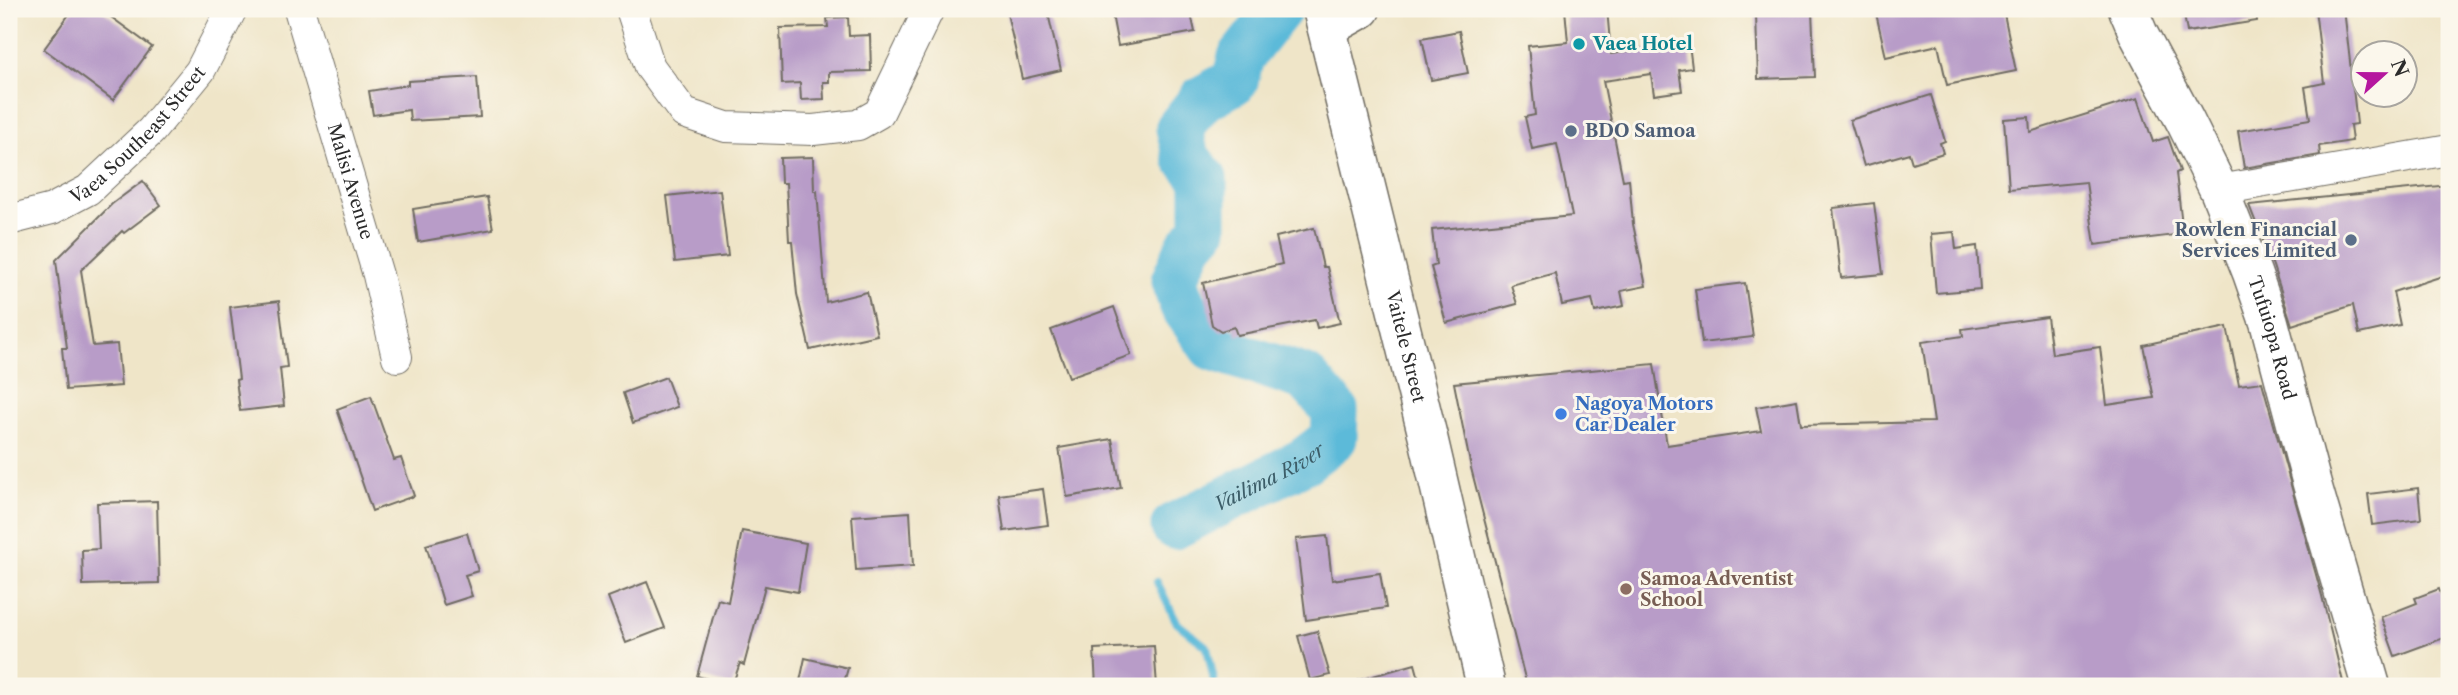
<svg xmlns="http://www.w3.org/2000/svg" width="2458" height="695" viewBox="0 0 2458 695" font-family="'Libre Caslon Text',serif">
<rect width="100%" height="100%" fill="#fbf7ec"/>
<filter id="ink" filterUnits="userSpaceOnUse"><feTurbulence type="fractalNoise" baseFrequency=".0143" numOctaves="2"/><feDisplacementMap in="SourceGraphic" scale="14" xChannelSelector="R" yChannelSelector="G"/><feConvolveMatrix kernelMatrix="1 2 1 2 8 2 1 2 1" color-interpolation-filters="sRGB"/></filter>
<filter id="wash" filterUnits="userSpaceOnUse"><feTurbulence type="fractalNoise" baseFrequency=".00686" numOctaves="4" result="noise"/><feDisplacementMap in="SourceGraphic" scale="28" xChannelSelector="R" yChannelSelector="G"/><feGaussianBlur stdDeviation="1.57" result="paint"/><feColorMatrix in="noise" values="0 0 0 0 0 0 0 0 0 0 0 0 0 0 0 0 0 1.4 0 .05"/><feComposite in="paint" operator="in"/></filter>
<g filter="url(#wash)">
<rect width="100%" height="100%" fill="#efe5c8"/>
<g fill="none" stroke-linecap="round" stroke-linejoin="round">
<polyline stroke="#5bbad9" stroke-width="8" points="1157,582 1177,623 1207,647 1215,686"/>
<path stroke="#5bbad9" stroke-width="47" id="s1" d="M1174,526L1304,461L1334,438L1335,410L1306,378L1212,347L1183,306L1174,281L1189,246L1204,229V179L1186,157L1179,128L1202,99L1235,81L1241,57L1279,9"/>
</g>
<g id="blocks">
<g fill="#b89cc8">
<polygon points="73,9 100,9 152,47 113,100 44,49"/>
<polygon points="1006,9 1047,9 1061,70 1022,79"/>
<polygon points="1111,9 1190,9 1195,32 1118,46"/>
<polygon points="1565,9 1607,9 1611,54 1689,44 1692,68 1679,70 1682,91 1654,95 1651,74 1603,81 1623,180 1629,179 1633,224 1646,286 1621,291 1624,306 1595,312 1592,299 1562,305 1555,273 1511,285 1517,304 1446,323 1431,267 1436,265 1432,230 1572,216 1557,144 1532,149 1525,117 1535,115 1528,46 1568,42"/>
<polygon points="1875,9 2003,9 2016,71 1947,85 1938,45 1886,57"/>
<polygon points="2183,9 2256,9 2257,21 2187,32"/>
<polygon points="2315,9 2344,9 2357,124 2350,125 2352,141 2319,146 2320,155 2244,168 2238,131 2310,119 2305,87 2324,83"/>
<polygon points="1812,12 1815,77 1758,79 1756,14"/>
<polygon points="848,17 849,36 870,35 871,71 829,72 829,82 823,82 824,99 801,100 800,83 782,84 780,28 828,27 827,18"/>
<polygon points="1459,31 1468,73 1431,80 1422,38"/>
<polygon points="477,77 480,117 410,121 409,110 373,115 369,91 408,85 408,81"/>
<polygon points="1931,95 1945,141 1940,143 1943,153 1912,163 1909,153 1864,166 1850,120"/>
<polygon points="2138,98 2153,142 2168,137 2180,171 2176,173 2183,234 2095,245 2086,182 2009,189 2004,119 2029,117 2030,132"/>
<polygon points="813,157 814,191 817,191 826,302 867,292 877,335 810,350 797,294 792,241 789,241 786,183 781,183 780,158"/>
<polygon points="143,181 161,205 124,233 122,231 81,270 93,346 117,344 121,386 66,390 62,348 67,348 56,260 112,204"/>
<polygon points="2449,185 2449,274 2393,292 2400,325 2359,334 2353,305 2292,325 2273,266 2249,205"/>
<polygon points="720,190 728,256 675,262 667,196"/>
<polygon points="487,197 493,229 418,242 413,209"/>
<polygon points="1874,203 1883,274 1841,278 1833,208"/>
<polygon points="1314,228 1323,267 1327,267 1340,323 1317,328 1315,320 1237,335 1234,327 1221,331 1212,325 1203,283 1282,264 1276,237"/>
<polygon points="1954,232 1956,249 1977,246 1980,289 1936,293 1931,234"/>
<polygon points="1745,283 1753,337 1702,343 1695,289"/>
<polygon points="279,301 287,367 280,368 284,406 240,411 236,380 239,379 230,307"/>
<polygon points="1114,307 1131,355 1069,377 1051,330"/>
<polygon points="2047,317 2052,354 2100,347 2107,405 2154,398 2143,345 2227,327 2239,385 2262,382 2322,596 2344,686 1527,686 1471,468 1454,383 1654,364 1667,445 1761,431 1756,407 1797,400 1801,425 1934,422 1922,342 1963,336 1962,329"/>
<polygon points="666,377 677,407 633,423 623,393"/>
<polygon points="371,396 394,460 401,458 414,496 372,511 337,409"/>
<polygon points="1112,439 1121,488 1067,497 1059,448"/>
<polygon points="2418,488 2421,519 2372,525 2368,494"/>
<polygon points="1043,489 1048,525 1004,531 999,495"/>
<polygon points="157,501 159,583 83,585 82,550 99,549 97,503"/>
<polygon points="910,512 913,566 856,570 852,516"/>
<polygon points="742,531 806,543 798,592 765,586 744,665 740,663 732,686 697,676 718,599 728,602"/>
<polygon points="467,533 478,571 465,575 472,596 444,605 426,545"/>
<polygon points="1327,536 1332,580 1380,573 1386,608 1306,620 1296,539"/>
<polygon points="647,582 665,628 626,643 608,597"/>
<polygon points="2439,589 2449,614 2449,636 2395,656 2381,617 2417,603 2415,598"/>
<polygon points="1317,631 1330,675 1310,680 1298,636"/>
<polygon points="1154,646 1157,686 1096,686 1094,649"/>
<polygon points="805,658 848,668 843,686 799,686"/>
<polygon points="1415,664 1421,686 1359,686 1359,680"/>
</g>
</g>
</g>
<g filter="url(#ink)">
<use href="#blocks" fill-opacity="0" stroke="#706c62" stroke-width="2"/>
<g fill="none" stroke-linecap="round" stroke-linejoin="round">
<g stroke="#706c62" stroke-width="32">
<g id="street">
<path id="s2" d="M299,9L378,275L397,357"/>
<polyline points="631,9 650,67 684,113 726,127 813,130 858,125 879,113 929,9"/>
<polyline points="2219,190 2449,150"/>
<path id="s3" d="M9,220L52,209L88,190L151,131L200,71L232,9"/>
</g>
</g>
<g stroke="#706c62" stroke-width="41">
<g id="secondary">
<path id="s4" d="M2128,9L2139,35L2185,121L2219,190L2252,273L2269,322L2312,484L2371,686"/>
<polyline points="1327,28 1361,9"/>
</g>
</g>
<g stroke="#706c62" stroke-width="41">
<g id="primary">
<path id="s5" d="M1322,9L1428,437L1486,686"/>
</g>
</g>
<use href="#street" stroke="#fff" stroke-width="30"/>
<use href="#secondary" stroke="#fff" stroke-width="38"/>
<use href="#primary" stroke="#fff" stroke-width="38"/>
</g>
</g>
<circle fill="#0f9aa8" stroke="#fbf7ec" stroke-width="2.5" cx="1579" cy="44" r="7"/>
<g fill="#5c6f8a" stroke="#fbf7ec" stroke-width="2.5">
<circle cx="1571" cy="131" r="7"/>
<circle cx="2351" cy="240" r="7"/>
</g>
<circle fill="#3f7fe0" stroke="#fbf7ec" stroke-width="2.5" cx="1561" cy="414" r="7"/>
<circle fill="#8d6e63" stroke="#fbf7ec" stroke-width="2.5" cx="1626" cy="589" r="7"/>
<g text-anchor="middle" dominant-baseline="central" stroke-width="6" stroke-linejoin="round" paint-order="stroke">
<g font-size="18" font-weight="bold" fill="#0d838f" stroke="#fbf7ec" text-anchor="start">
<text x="1593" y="44">Vaea Hotel</text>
</g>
<g font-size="18" fill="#2b2b2b" stroke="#fbf7ec">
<text stroke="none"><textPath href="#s3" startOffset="159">Vaea Southeast Street</textPath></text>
<text stroke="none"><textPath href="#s2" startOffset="180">Malisi Avenue</textPath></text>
<text stroke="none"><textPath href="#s4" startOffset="360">Tufuiopa Road</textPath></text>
<text stroke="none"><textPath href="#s5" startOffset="348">Vaitele Street</textPath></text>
</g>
<g font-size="18" font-weight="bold" fill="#4e5e75" stroke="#fbf7ec" text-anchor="start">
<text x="1585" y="131">BDO Samoa</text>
<text x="2337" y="230" text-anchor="end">Rowlen Financial<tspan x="2337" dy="21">Services Limited</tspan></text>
</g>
<g font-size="18" font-weight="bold" fill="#366cbe" stroke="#fbf7ec" text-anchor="start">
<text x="1575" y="404">Nagoya Motors<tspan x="1575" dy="21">Car Dealer</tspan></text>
</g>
<g font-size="18" font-weight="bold" fill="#785e54" stroke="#fbf7ec" text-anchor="start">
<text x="1640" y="579">Samoa Adventist<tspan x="1640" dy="21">School</tspan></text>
</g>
<g font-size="19" font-style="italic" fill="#3c5d68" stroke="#fbf7ec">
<text stroke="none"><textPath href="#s1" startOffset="107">Vailima River</textPath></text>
</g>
</g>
<rect width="2458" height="695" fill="none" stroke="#fbf7ec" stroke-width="35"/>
<g transform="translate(2384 74) rotate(69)"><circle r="33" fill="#fbf7ec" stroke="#a8a59f" stroke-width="2"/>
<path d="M0-5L12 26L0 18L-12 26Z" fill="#b5179e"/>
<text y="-10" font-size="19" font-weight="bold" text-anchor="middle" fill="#2b2b2b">N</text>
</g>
</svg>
